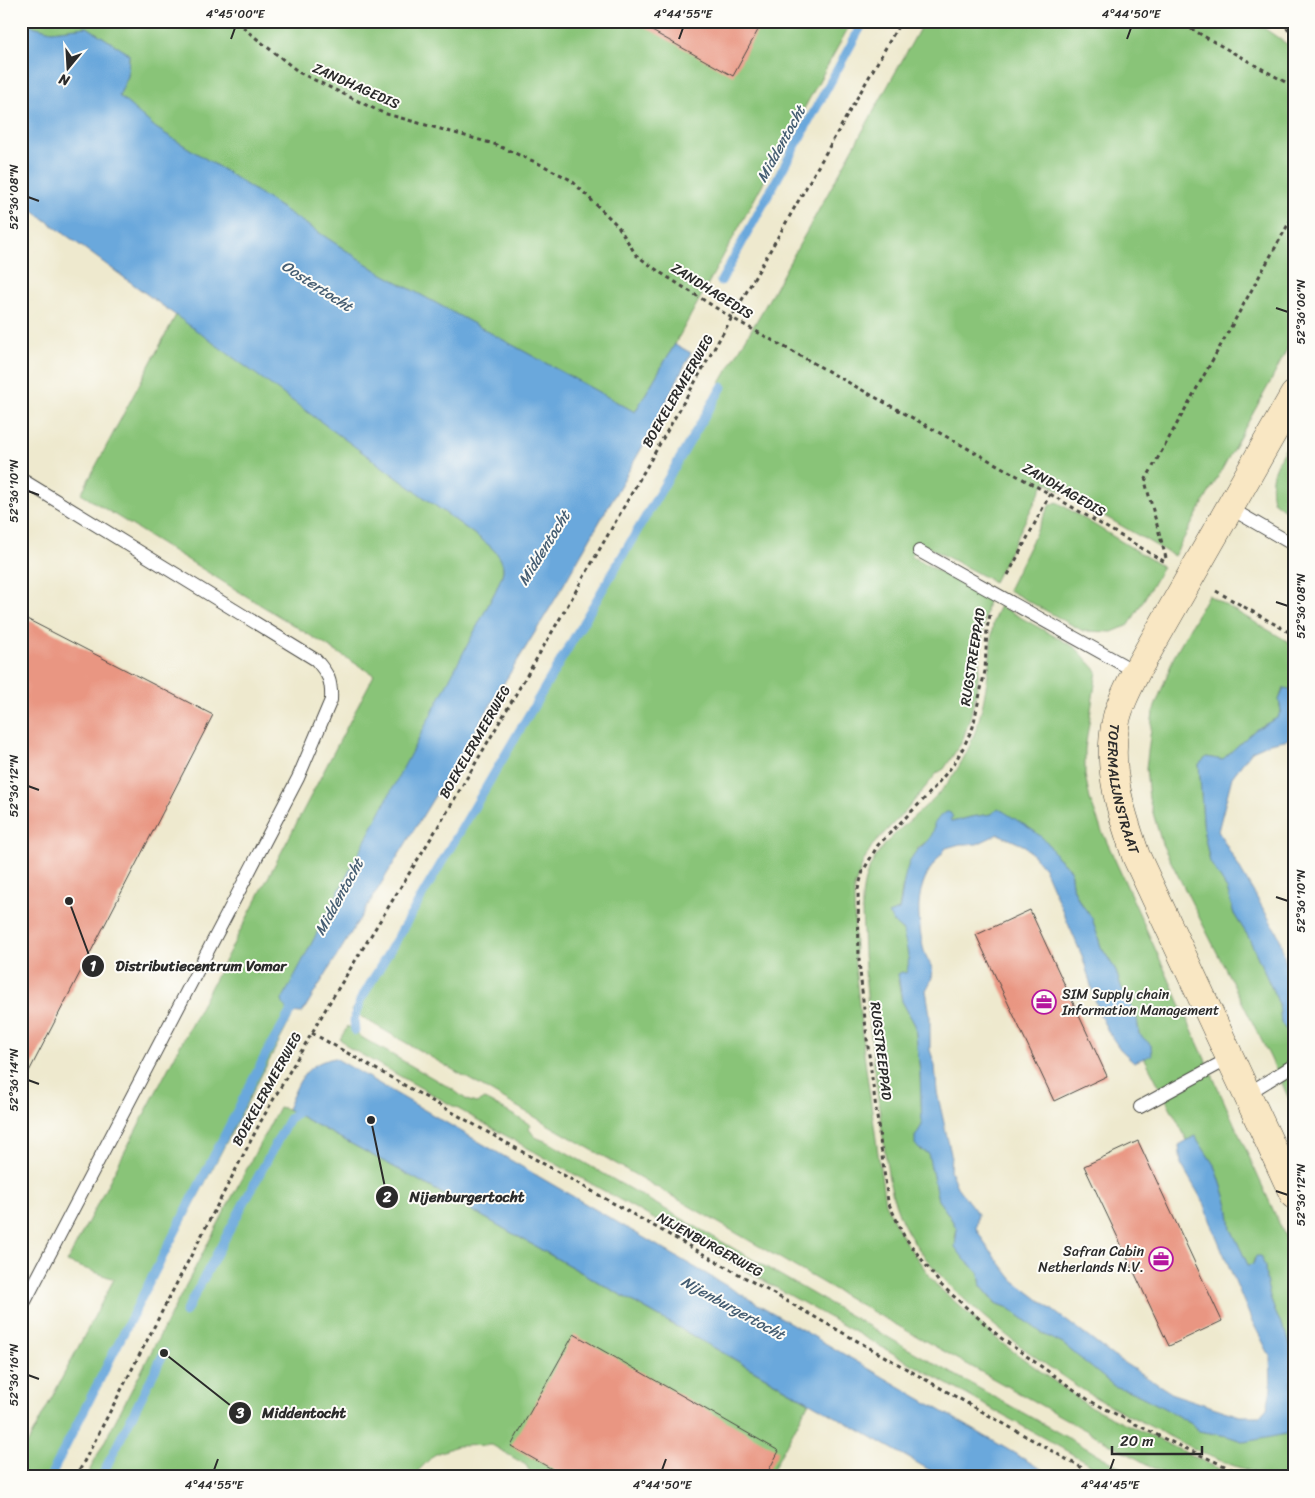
<svg xmlns="http://www.w3.org/2000/svg" width="1315" height="1498" viewBox="0 0 1315 1498" font-family="Sriracha,sans-serif">
<rect width="100%" height="100%" fill="#fdfcf7"/>
<filter id="ink" filterUnits="userSpaceOnUse"><feTurbulence type="fractalNoise" baseFrequency=".02" numOctaves="2"/><feDisplacementMap in="SourceGraphic" scale="10" xChannelSelector="R" yChannelSelector="G"/><feConvolveMatrix kernelMatrix="1 2 1 2 8 2 1 2 1" color-interpolation-filters="sRGB"/></filter>
<filter id="wash" filterUnits="userSpaceOnUse"><feTurbulence type="fractalNoise" baseFrequency=".0096" numOctaves="4" result="noise"/><feDisplacementMap in="SourceGraphic" scale="20" xChannelSelector="R" yChannelSelector="G"/><feGaussianBlur stdDeviation="1.12" result="paint"/><feColorMatrix in="noise" values="0 0 0 0 0 0 0 0 0 0 0 0 0 0 0 0 0 1.4 0 .05"/><feComposite in="paint" operator="in"/></filter>
<g filter="url(#wash)">
<rect width="100%" height="100%" fill="#eee9ce"/>
<g fill="#89c478" stroke="#5a7852" fill-rule="evenodd">
<polygon points="21,21 852,21 675,344 635,412 379,272 222,169 156,128 119,96 128,76 129,54 87,27 51,31 21,23"/>
<polygon points="924,21 1254,21 1294,49 1294,335 1272,379 1174,556 1045,482 994,582 919,542 911,556 988,599 982,638 977,688 970,718 962,742 944,769 937,773 909,807 872,846 864,860 854,888 855,965 864,1054 885,1203 902,1237 937,1286 1003,1344 1087,1405 1236,1477 1170,1477 875,1313 351,1011 764,308"/>
<path d="M176,315L474,534C485,542 505,555 503,571C502,577 498,584 496,590L286,1009L294,1013L51,1477H21V1456L114,1279L67,1262L374,675L81,494Z"/>
<path d="M1294,435V517L1273,501C1267,471 1279,460 1294,435Z"/>
<polygon points="1057,502 1163,567 1129,625 1112,632 1083,631 1008,590 1049,506"/>
<polygon points="1208,595 1294,645 1294,690 1283,688 1279,700 1281,711 1277,718 1255,730 1222,760 1207,757 1199,764 1204,834 1210,862 1227,889 1234,914 1248,936 1279,1004 1281,1023 1289,1034 1294,1035 1294,1110 1270,1057 1162,844 1149,799 1146,768 1153,712 1175,654"/>
<path d="M1000,606L1076,648L1097,671L1085,749V775L1090,799L1101,829L1294,1256V1477C1241,1477 1190,1447 1144,1423C1120,1411 1096,1399 1074,1384C1019,1347 923,1277 899,1214C888,1187 886,1159 882,1130C877,1092 873,1054 869,1016C866,987 864,959 863,930C862,911 860,892 867,874C880,840 911,822 935,797C951,782 964,760 972,740C983,713 987,684 990,656C992,637 990,623 1000,606ZM992,814L1024,825L1034,831L1047,842L1057,857L1070,868L1072,885L1079,901L1092,918L1101,947L1115,969L1122,989L1137,1019L1139,1035L1151,1045V1055L1144,1057L1187,1140L1195,1136L1216,1168L1228,1205L1231,1229L1248,1265L1253,1264L1254,1259L1260,1256L1265,1267L1266,1280L1270,1298L1277,1316L1287,1334L1291,1348L1292,1431L1245,1442L1227,1436L1199,1431L1190,1423L1162,1407L1133,1392L1114,1386L1063,1344L1043,1334L1009,1308L995,1303L981,1286L979,1273L964,1259L955,1238L957,1229L949,1215L938,1200L928,1153L919,1149L915,1137L922,1125L920,1072L915,1025L902,1001L898,980C902,976 908,973 909,967C911,957 905,941 903,931L895,924L888,914L899,910L902,889L911,859L919,847L930,839L935,830L950,819L952,822L971,817Z"/>
<polygon points="348,1026 361,1037 452,1089 467,1100 476,1103 485,1099 531,1125 529,1129 535,1137 550,1143 905,1347 1138,1477 1113,1477 348,1047 340,1039"/>
<polygon points="279,1107 287,1109 429,1186 809,1402 769,1477 533,1477 526,1465 492,1445 456,1446 434,1455 412,1477 86,1477"/>
</g>
<g fill="#6ba8dc" stroke="#4b6a84">
<path d="M21,23L51,31L87,27L129,54L128,76L119,96L156,128L222,169L379,272L635,412L675,344L691,353L648,437L556,598L302,1013C293,1013 283,1010 282,1000L496,590C498,584 502,577 503,571C505,555 485,542 474,534L21,202Z"/>
<polygon points="1284,688 1294,690 1294,738 1270,743 1252,751 1232,777 1218,831 1279,936 1294,996 1294,1035 1289,1034 1281,1023 1279,1004 1248,936 1234,914 1227,889 1210,862 1204,834 1199,764 1207,757 1222,760 1255,730 1277,718 1281,711 1279,700"/>
<path d="M998,808L1034,831L1047,842L1057,857L1070,869L1072,885L1079,901L1092,918L1101,947L1115,969L1122,989L1137,1019L1139,1034L1151,1045L1152,1055L1134,1062L1120,1049L1109,1033L1099,1013L1083,958L1044,868L1025,846L998,834L977,844H960L946,848C938,859 927,871 923,884C916,903 919,927 923,947C928,967 940,967 926,990L930,1015V1050L935,1065L937,1092L951,1154L950,1170L957,1187L978,1214L976,1228L985,1244L1013,1280L1113,1356L1173,1394L1240,1416H1260L1267,1408L1271,1389L1270,1356L1251,1319L1212,1226L1205,1205L1181,1164L1179,1145L1195,1136L1216,1168L1228,1205L1231,1229L1248,1265L1253,1264L1256,1256H1261L1265,1267L1266,1280L1270,1298L1277,1316L1287,1334L1291,1348L1293,1425V1430L1286,1434L1245,1442L1227,1436L1199,1431L1190,1423L1162,1407L1133,1392L1114,1386L1063,1344L1043,1334L1009,1308L996,1303L981,1286L979,1273L964,1259L955,1247L957,1229L949,1215L938,1200L928,1153L919,1149L915,1144V1137L922,1125L920,1072L915,1025L902,1001L898,974L902,972L906,973C912,961 905,943 903,931L895,924L888,914L899,910C903,893 903,875 911,859C918,845 935,841 934,824L941,815L949,811L953,817L950,819L952,822L971,817L992,814Z"/>
<path d="M335,1058L1055,1477H942L429,1186L287,1109C299,1082 303,1064 335,1058Z"/>
</g>
<g fill="none" stroke-linecap="round" stroke-linejoin="round">
<g stroke="#6ba8dc" stroke-width="9">
<polyline points="721,281 864,21"/>
<polyline points="355,1031 354,1019 360,1001 722,387"/>
<polyline points="185,1313 289,1119 303,1107"/>
<polyline points="50,1477 266,1054 296,1002"/>
<polyline points="101,1477 164,1353"/>
</g>
</g>
<g id="blocks">
<g fill="#e99682">
<polygon points="634,21 763,21 733,76"/>
<polygon points="21,616 213,715 21,1087"/>
<polygon points="1030,910 1107,1076 1054,1101 976,935"/>
<polygon points="1138,1141 1222,1321 1169,1346 1084,1166"/>
<polygon points="574,1334 779,1451 765,1477 566,1477 511,1446"/>
</g>
</g>
</g>
<g filter="url(#ink)">
<use href="#blocks" fill-opacity="0" stroke="#484843" stroke-width="1"/>
<g fill="none" stroke-linecap="round" stroke-linejoin="round">
<g stroke="#484843" stroke-width="14">
<g id="lane">
<path d="M21,479L316,660C328,674 332,680 331,700L298,778L21,1309"/>
<polyline points="1228,507 1294,545"/>
<polyline points="919,551 1136,672"/>
<polyline points="1247,1094 1294,1065"/>
<polyline points="1140,1107 1230,1058"/>
</g>
</g>
<g stroke="#484843" stroke-width="29">
<g id="secondary">
<path id="s1" d="M1294,395L1136,672C1129,687 1119,704 1116,721C1106,768 1121,812 1136,856L1294,1195"/>
</g>
</g>
<g stroke="#484843" stroke-width="3" stroke-dasharray="4 4" stroke-linecap="butt">
<polyline points="238,21 247,31 300,73 383,113 494,144 542,165 571,180 618,226 636,255 661,273 732,318 1050,494 1165,562"/>
<polyline points="1177,21 1294,87"/>
<polyline points="1282,21 1294,38"/>
<polyline points="1166,558 1145,481 1294,214"/>
<polyline points="1008,575 1050,494"/>
<polyline points="1216,591 1294,635"/>
<polyline points="990,615 987,628 985,671 981,689 973,727 964,746 954,764 927,796 878,845 863,871 858,889 859,961 867,1039 888,1202 904,1236 941,1285 1001,1338 1090,1401 1165,1439 1249,1477"/>
<polyline points="312,1033 1098,1477"/>
<polyline points="76,1477 261,1121 328,1005 447,812 569,603 901,21"/>
</g>
<use href="#lane" stroke="#fff" stroke-width="12"/>
<use href="#secondary" stroke="#f9e7c3" stroke-width="28"/>
</g>
</g>
<path fill="none" stroke="#2b2b2b" stroke-width="2" d="M231,39L235,28M679,39L683,28M1127,39L1131,28M28,197L39,201M1276,308L1288,312M28,491L39,495M1276,602L1288,606M28,786L39,790M1276,897L1288,901M28,1080L39,1084M1276,1191L1288,1195M28,1375L39,1379M214,1470L218,1459M662,1470L666,1459M1110,1470L1114,1459"/>
<defs>
<g id="office-ring" transform="scale(1.25)"><circle r="9.5" fill="#fdfcf7" stroke="#b5179e" stroke-width="1.5"/><path d="M-6-3h4V-5.5h4V-3h4V5H-6ZM-1-4.5V-3h2v-1.5ZM-6 0V1H6V0Z" fill="#b5179e"/></g>
</defs>
<g fill-rule="evenodd">
<use href="#office-ring" x="1044" y="1002"/>
<use href="#office-ring" x="1161" y="1259"/>
</g>
<g text-anchor="middle" dominant-baseline="central" stroke-width="4" stroke-linejoin="round" paint-order="stroke">
<g font-size="14" fill="#2b2b2b" stroke="#fdfcf7">
<text transform="translate(356 86) rotate(24)">ZANDHAGEDIS</text>
<text transform="translate(712 291) rotate(32)">ZANDHAGEDIS</text>
<text transform="translate(678 391) rotate(-60)">BOEKELERMEERWEG</text>
<text transform="translate(1064 490) rotate(30)">ZANDHAGEDIS</text>
<text transform="translate(973 657) rotate(-81)">RUGSTREEPPAD</text>
<text transform="translate(475 742) rotate(-60)">BOEKELERMEERWEG</text>
<text stroke="none"><textPath href="#s1" startOffset="441">TOERMALIJNSTRAAT</textPath></text>
<text transform="translate(881 1051) rotate(83)">RUGSTREEPPAD</text>
<text transform="translate(267 1089) rotate(-61)">BOEKELERMEERWEG</text>
<text transform="translate(710 1245) rotate(29)">NIJENBURGERWEG</text>
</g>
<g font-size="14" fill="#2b2b2b" stroke="#fdfcf7" text-anchor="start">
<text x="1062" y="994">SIM Supply chain<tspan x="1062" dy="16">Information Management</tspan></text>
<text x="1144" y="1251" text-anchor="end">Safran Cabin<tspan x="1144" dy="16">Netherlands N.V.</tspan></text>
</g>
<g font-size="15" font-style="italic" fill="#455d72" stroke="#fdfcf7">
<text transform="translate(781 144) rotate(-61)">Middentocht</text>
<text transform="translate(317 286) rotate(33)">Oostertocht</text>
<text transform="translate(544 548) rotate(-58)">Middentocht</text>
<text transform="translate(339 897) rotate(-61)">Middentocht</text>
<text transform="translate(733 1308) rotate(29)">Nijenburgertocht</text>
</g>
</g>
<path fill="none" stroke="#2b2b2b" stroke-width="2" d="M69 901L93 966M371 1120L387 1197M164 1353L240 1413"/>
<g fill="#2b2b2b" stroke="#fdfcf7" stroke-width="2">
<circle cx="69" cy="901" r="5"/>
<circle cx="371" cy="1120" r="5"/>
<circle cx="164" cy="1353" r="5"/>
<circle cx="93" cy="966" r="12"/>
<circle cx="387" cy="1197" r="12"/>
<circle cx="240" cy="1413" r="12"/>
</g>
<g font-size="15" text-anchor="middle" font-weight="bold" fill="#fff">
<text x="93" y="971">1</text>
<text x="387" y="1202">2</text>
<text x="240" y="1418">3</text>
</g>
<g font-size="15" text-anchor="middle" font-weight="bold" fill="#2b2b2b" stroke="#fdfcf7" stroke-width="4" stroke-linejoin="round" paint-order="stroke">
<text x="201" y="971">Distributiecentrum Vomar</text>
<text x="467" y="1202">Nijenburgertocht</text>
<text x="304" y="1418">Middentocht</text>
</g>
<rect width="1315" height="1498" fill="none" stroke="#fdfcf7" stroke-width="55"/>
<g transform="translate(68 68) rotate(198)" stroke="#fdfcf7" stroke-width="4" paint-order="stroke">
<path d="M0-4L9 19L0 12L-9 19Z" fill="#2b2b2b"/>
<text y="-8" font-size="14" font-weight="bold" text-anchor="middle" fill="#2b2b2b">N</text>
</g>
<path d="M1112 1446v8h90v-8" fill="none" stroke="#2b2b2b" stroke-width="2.5"/>
<text x="1120" y="1446" font-size="15" fill="#2b2b2b" stroke="#fdfcf7" stroke-width="4" paint-order="stroke">20 m</text>
<rect x="28" y="28" width="1260" height="1442" fill="none" stroke="#2b2b2b" stroke-width="2"/>
<g font-size="12" text-anchor="middle" fill="#2b2b2b">
<text x="235" y="18">4°45'00"E</text>
<text x="683" y="18">4°44'55"E</text>
<text x="1131" y="18">4°44'50"E</text>
<text transform="translate(14 197) rotate(-90)" y="4">52°36'08"N</text>
<text transform="translate(1301 312) rotate(-90)" y="4">52°36'06"N</text>
<text transform="translate(14 491) rotate(-90)" y="4">52°36'10"N</text>
<text transform="translate(1301 606) rotate(-90)" y="4">52°36'08"N</text>
<text transform="translate(14 786) rotate(-90)" y="4">52°36'12"N</text>
<text transform="translate(1301 901) rotate(-90)" y="4">52°36'10"N</text>
<text transform="translate(14 1080) rotate(-90)" y="4">52°36'14"N</text>
<text transform="translate(1301 1195) rotate(-90)" y="4">52°36'12"N</text>
<text transform="translate(14 1375) rotate(-90)" y="4">52°36'16"N</text>
<text x="214" y="1489">4°44'55"E</text>
<text x="662" y="1489">4°44'50"E</text>
<text x="1110" y="1489">4°44'45"E</text>
</g>
</svg>
